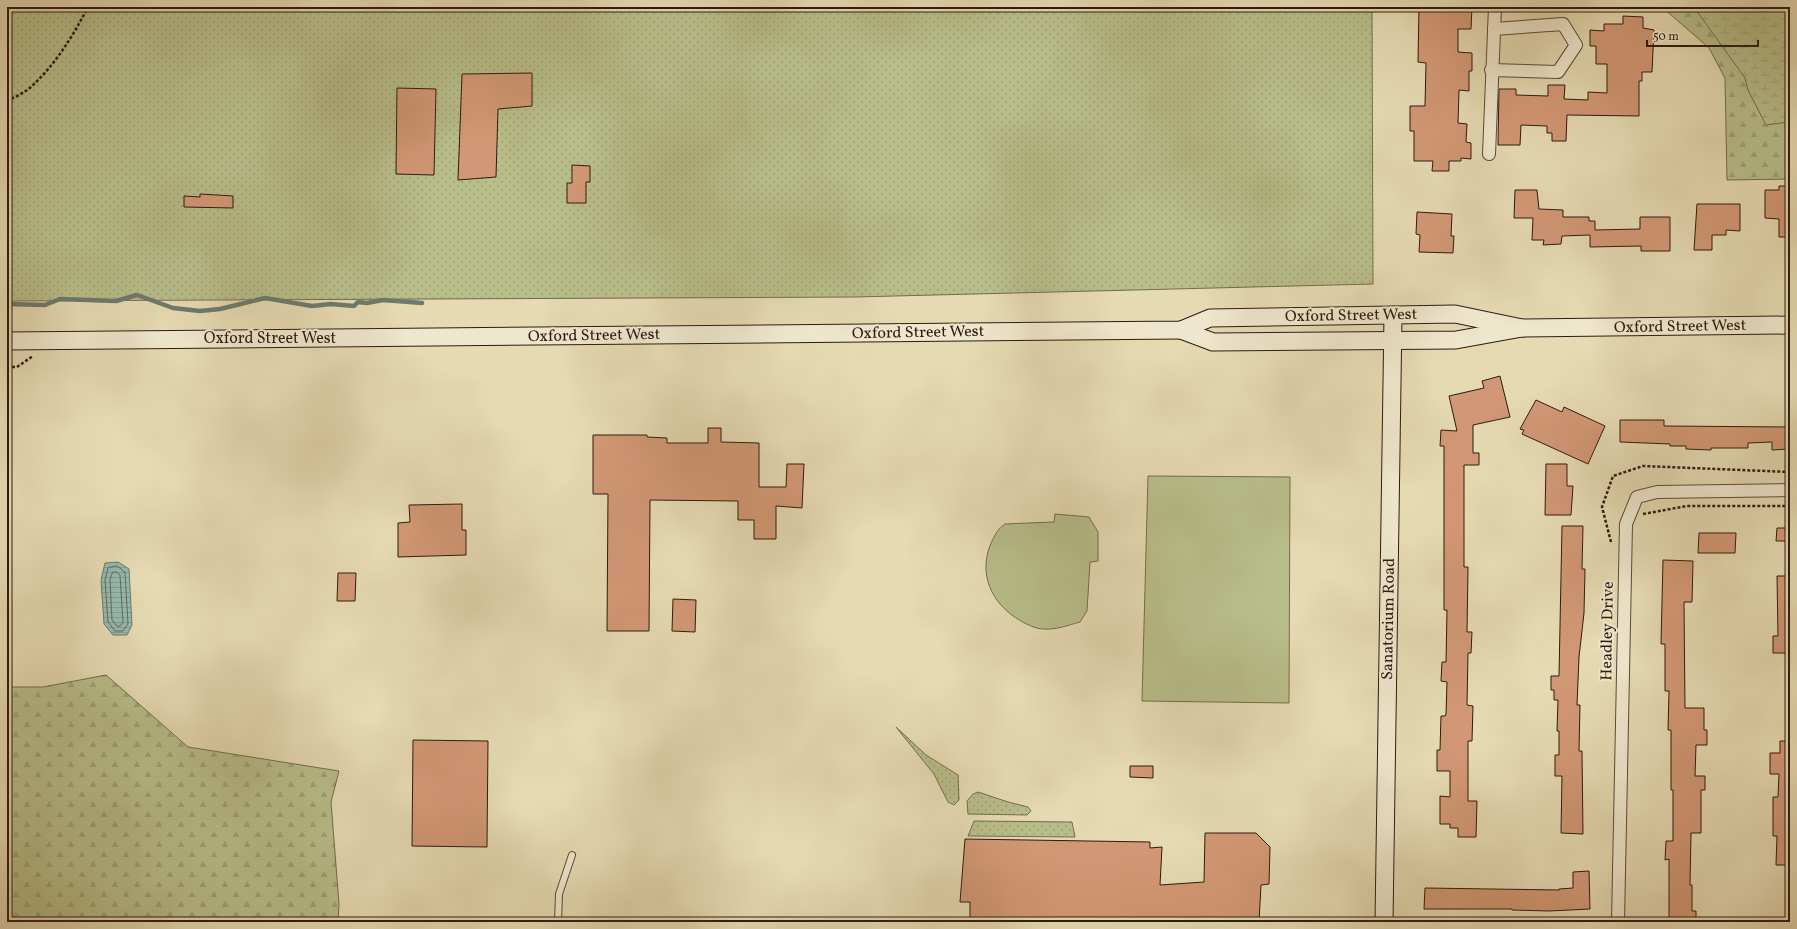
<svg xmlns="http://www.w3.org/2000/svg" width="1797" height="929" viewBox="0 0 1797 929" font-family="Vollkorn,serif">
<defs>
<pattern id="grass-dots" width="8" height="8" patternUnits="userSpaceOnUse"><rect width="8" height="8" fill="#b8be8a"/><path d="M2 2h.1M6 6h.1" fill="none" stroke="#9ea376" stroke-width="1.8" stroke-linecap="round"/></pattern>
<pattern id="forest-firs" width="22" height="20" patternUnits="userSpaceOnUse"><rect width="22" height="20" fill="#b8be8a"/><path d="M5 1l3.5 6h-7zM16 11l3.5 6h-7z" fill="#9ea376"/></pattern>
<pattern id="wetland-marsh" width="20" height="14" patternUnits="userSpaceOnUse"><rect width="20" height="14" fill="#b8be8a"/><path d="M1 5h8M5 5V1M11 12h8M15 12V8" fill="none" stroke="#9ea376"/></pattern>
<pattern id="water-rules" width="6" height="5" patternUnits="userSpaceOnUse"><rect width="6" height="5" fill="#96baae"/><path d="M0 2.5h6" fill="none" stroke="#829f95"/></pattern>
</defs>
<rect width="100%" height="100%" fill="#e6dab2"/>
<filter id="stains"><feTurbulence type="fractalNoise" baseFrequency=".005" numOctaves="4"/><feColorMatrix values="0 0 0 0 .2 0 0 0 0 .09 0 0 0 0 .02 0 0 0 .5 -.17"/></filter>
<radialGradient id="worn" r=".72"><stop offset=".6" stop-color="#630" stop-opacity="0"/><stop offset="1" stop-color="#630" stop-opacity=".3"/></radialGradient>
<g fill="url(#grass-dots)" stroke="#736c4d">
<polygon points="7,7 1372,7 1373,284 855,297 7,301"/>
<polygon points="896,727 926,755 958,775 959,800 954,805 948,802 934,774"/>
<polygon points="978,792 1008,802 1028,807 1031,811 1027,815 968,814 967,801 973,794"/>
<polygon points="974,821 1072,822 1075,837 968,836"/>
</g>
<g fill="url(#forest-firs)" stroke="#736c4d">
<polygon points="1662,7 1790,7 1790,179 1727,180 1725,78 1709,48"/>
<polygon points="106,675 188,747 339,771 331,802 339,904 338,922 7,922 7,687 43,687"/>
</g>
<polygon fill="url(#wetland-marsh)" stroke="#736c4d" points="1694,7 1790,7 1789,122 1766,125 1748,90 1745,78"/>
<g fill="#b8be8a" stroke="#736c4d">
<polygon points="1148,476 1290,477 1289,703 1142,701"/>
<path d="M1055,514L1089,517L1098,532V561L1090,562L1087,611L1080,622C1069,625 1056,630 1044,629C1036,629 1028,625 1021,621C991,604 977,573 992,541C996,533 998,529 1005,524L1054,522Z"/>
</g>
<polygon fill="url(#water-rules)" stroke="#6c7a6f" points="118,562 129,569 132,625 127,635 113,635 104,624 101,580 105,563"/>
<g fill="none" stroke-linecap="round" stroke-linejoin="round">
<g stroke="#626a5f" stroke-width="1">
<polygon points="117,566 125,572 128,624 123,631 115,631 108,622 105,580 108,568"/>
<polygon points="113,572 116,572 120,575 123,622 120,626 117,626 112,620 110,580"/>
</g>
<polyline stroke="#6c7a6f" stroke-width="4.5" points="7,304 45,305 60,299 116,301 137,295 173,308 200,311 220,309 265,298 312,306 331,304 354,306 358,302 367,303 383,300 422,303"/>
</g>
<g fill="#d29875" stroke="#2e1a10">
<polygon points="1419,7 1472,7 1471,29 1458,29 1458,52 1472,53 1472,71 1469,71 1469,91 1459,90 1458,123 1467,124 1466,142 1471,143 1471,159 1461,158 1461,161 1449,161 1449,171 1432,171 1433,161 1414,161 1414,131 1410,131 1410,106 1425,106 1426,63 1418,62"/>
<polygon points="1623,16 1643,17 1643,28 1654,30 1652,72 1642,72 1642,81 1639,81 1639,116 1567,115 1566,141 1552,141 1552,133 1547,133 1547,126 1521,125 1520,145 1498,145 1499,89 1516,89 1516,95 1548,96 1548,85 1565,85 1564,99 1588,100 1588,92 1607,93 1607,64 1596,64 1596,46 1590,46 1590,30 1604,31 1604,24 1623,24"/>
<polygon points="532,73 532,106 498,109 496,177 458,180 462,74"/>
<polygon points="397,88 436,89 434,175 396,174"/>
<polygon points="572,165 590,166 590,182 586,182 586,203 567,203 567,183 572,183"/>
<polygon points="1779,186 1790,186 1790,237 1779,237 1779,219 1765,218 1765,190 1779,190"/>
<polygon points="1515,190 1537,190 1539,209 1563,210 1563,217 1589,217 1589,221 1595,221 1595,230 1640,229 1640,217 1670,217 1670,251 1641,251 1641,246 1590,247 1590,235 1562,236 1561,244 1543,245 1544,240 1532,240 1533,218 1514,218"/>
<polygon points="200,194 233,196 233,208 184,207 184,196 200,197"/>
<polygon points="1697,204 1740,204 1740,231 1726,230 1726,235 1712,235 1712,250 1694,250"/>
<polygon points="1417,212 1452,214 1451,236 1454,236 1453,253 1419,252 1420,235 1416,234"/>
<polygon points="1500,376 1510,417 1473,425 1473,453 1479,453 1479,465 1464,465 1464,567 1468,567 1467,632 1472,632 1471,653 1468,653 1467,705 1473,706 1472,741 1468,741 1468,801 1477,801 1476,837 1458,837 1458,828 1450,828 1450,824 1440,824 1440,796 1450,797 1450,771 1437,771 1437,750 1440,750 1441,716 1445,716 1446,714 1447,682 1441,681 1442,662 1446,662 1447,610 1444,610 1444,446 1440,446 1441,430 1457,431 1449,396 1484,388 1482,381"/>
<polygon points="1536,400 1562,412 1564,407 1605,426 1588,464 1522,434 1524,430 1520,429"/>
<polygon points="1620,420 1664,420 1664,426 1790,427 1790,449 1772,450 1772,442 1748,443 1748,448 1711,448 1711,450 1686,449 1686,446 1670,446 1670,444 1620,442"/>
<polygon points="708,428 721,428 721,442 759,443 759,487 786,487 787,464 804,464 802,508 776,506 776,539 754,539 754,520 738,520 738,501 650,500 649,631 607,631 608,494 593,494 593,435 647,435 647,437 667,438 667,443 708,443"/>
<polygon points="1546,464 1567,464 1567,486 1573,486 1571,515 1545,515"/>
<polygon points="462,504 462,530 466,530 466,555 398,557 398,523 410,522 409,505"/>
<polygon points="1562,526 1583,526 1582,569 1585,569 1584,613 1579,657 1577,705 1580,705 1579,751 1582,751 1583,834 1561,833 1562,776 1555,776 1555,755 1559,755 1559,731 1557,731 1558,700 1554,700 1554,690 1551,690 1551,676 1559,676"/>
<polygon points="1777,528 1790,528 1790,541 1776,541"/>
<polygon points="1699,533 1736,533 1735,553 1698,553"/>
<polygon points="1663,560 1693,561 1692,602 1684,602 1685,708 1704,708 1704,730 1707,730 1707,745 1696,745 1695,776 1705,776 1705,790 1701,790 1701,833 1691,833 1690,885 1692,885 1692,911 1696,911 1696,922 1669,922 1669,859 1665,860 1666,841 1673,841 1673,790 1671,790 1671,730 1668,730 1669,691 1665,691 1665,644 1661,644"/>
<polygon points="338,573 356,573 355,601 337,601"/>
<polygon points="1777,576 1790,576 1790,653 1773,653 1773,636 1778,636"/>
<polygon points="673,599 696,600 695,632 672,631"/>
<polygon points="413,740 488,741 487,847 412,846"/>
<polygon points="1780,741 1790,741 1790,865 1776,865 1777,836 1773,836 1773,797 1778,797 1779,774 1770,774 1770,753 1780,753"/>
<polygon points="1130,766 1153,766 1153,778 1130,777"/>
<polygon points="1205,833 1256,833 1270,847 1269,884 1261,885 1259,922 970,922 970,902 960,902 965,839 1150,842 1150,848 1162,847 1160,885 1204,882"/>
<polygon points="1589,871 1590,909 1549,911 1512,910 1512,909 1424,909 1425,888 1559,890 1559,889 1573,888 1573,872"/>
</g>
<g fill="none" stroke-linecap="round" stroke-linejoin="round">
<g stroke="#5c4a38" stroke-width="8">
<polyline id="service" points="558,922 559,894 572,855"/>
</g>
<g stroke="#5c4a38" stroke-width="14">
<g id="minor">
<polyline points="1491,70 1558,72 1576,45 1563,24 1494,29"/>
<polyline points="1489,154 1495,7"/>
<polyline points="1618,922 1626,524 1637,497 1657,492 1790,490"/>
</g>
</g>
<g stroke="#2e1a10" stroke-width="19">
<g id="secondary">
<polyline points="1181,330 1213,342 1456,340 1522,328 1790,325"/>
<polyline points="7,341 1181,330 1210,318 1455,314 1522,328"/>
<polyline points="1384,922 1393,315"/>
</g>
</g>
<g stroke="#2e1a10" stroke-width="2.5" stroke-dasharray="3 2" stroke-linecap="butt">
<path d="M7,101C15,97 24,93 31,87C55,65 73,36 88,7"/>
<polyline points="7,367 17,367 33,356"/>
<polyline points="1643,514 1687,506 1790,506"/>
<polyline points="1611,542 1602,507 1613,476 1643,466 1790,472"/>
</g>
<use href="#service" stroke="#efe7cd" stroke-width="6"/>
<use href="#minor" stroke="#efe7cd" stroke-width="12"/>
<use href="#secondary" stroke="#efe7cd" stroke-width="17"/>
</g>
<g text-anchor="middle" dominant-baseline="central" stroke-width="4" stroke-linejoin="round" paint-order="stroke">
<g font-size="16" fill="#2e1a10" stroke="#efe7cd">
<text transform="translate(1351 316) rotate(-1)">Oxford Street West</text>
<text transform="translate(1680 327) rotate(-1)">Oxford Street West</text>
<text transform="translate(918 333) rotate(-1)">Oxford Street West</text>
<text transform="translate(594 336) rotate(-1)">Oxford Street West</text>
<text x="270" y="339">Oxford Street West</text>
<text transform="translate(1389 619) rotate(-89)">Sanatorium Road</text>
<text transform="translate(1608 631) rotate(-89)">Headley Drive</text>
</g>
</g>
<rect width="1797" height="929" fill="none" stroke="#e6dab2" stroke-width="24"/>
<rect x="8" y="8" width="1781" height="913" fill="none" stroke="#2e1a10" stroke-width="2"/>
<rect x="12" y="12" width="1773" height="905" fill="none" stroke="#2e1a10"/>
<path d="M1647 40v6h111v-6" fill="none" stroke="#2e1a10" stroke-width="2"/>
<text x="1653" y="40" font-size="12" fill="#2e1a10" stroke="#efe7cd" stroke-width="3" paint-order="stroke">50 m</text>
<rect width="100%" height="100%" filter="url(#stains)"/>
<rect width="100%" height="100%" fill="url(#worn)"/>
</svg>
